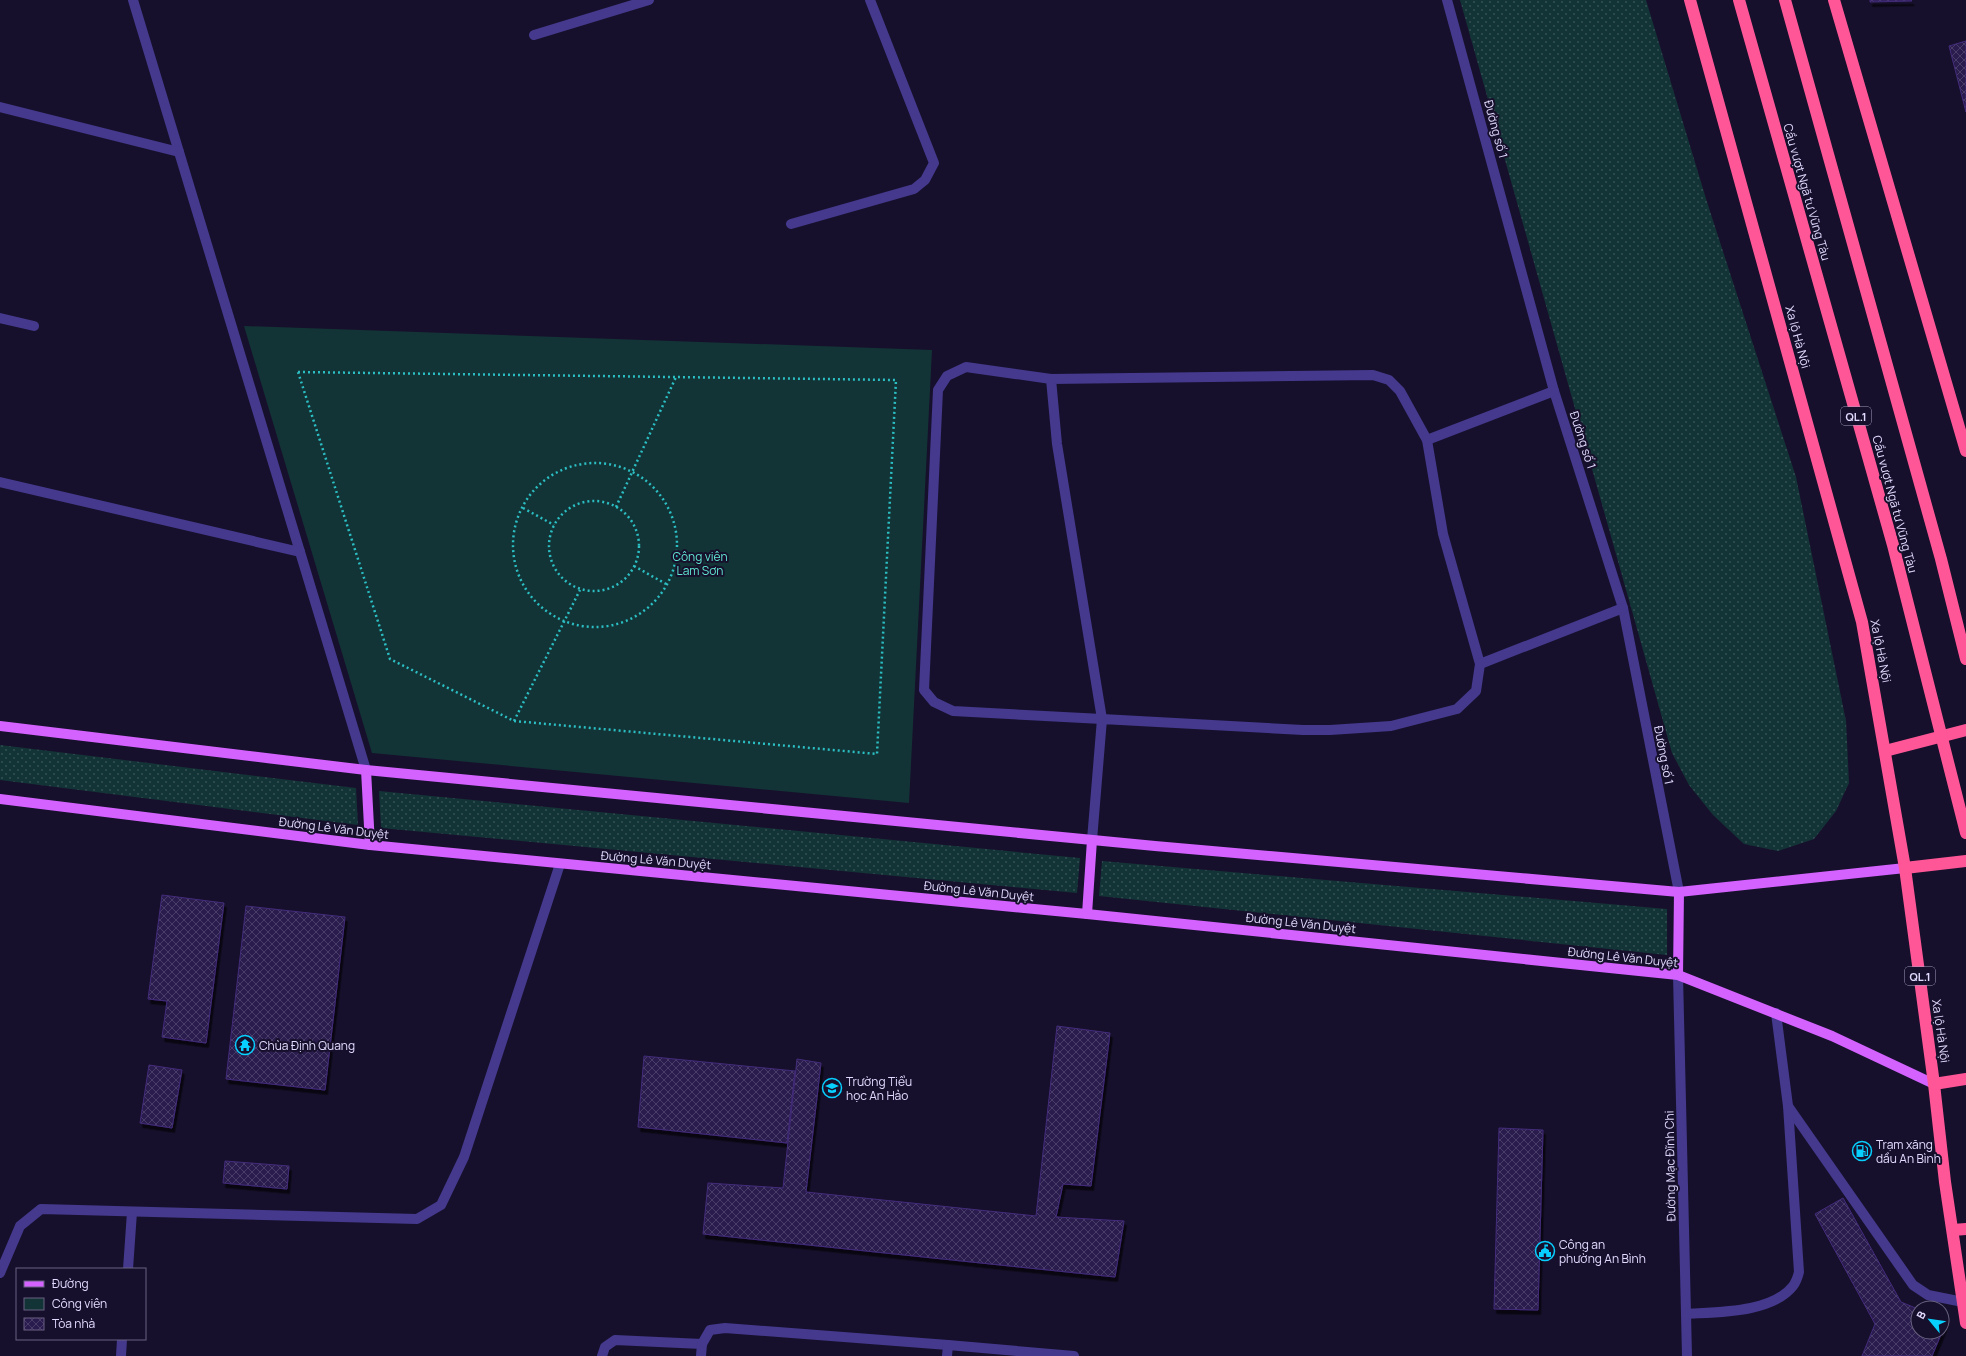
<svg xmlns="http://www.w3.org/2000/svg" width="1966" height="1356" viewBox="0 0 1966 1356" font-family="Manrope,sans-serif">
<defs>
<pattern id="grass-dots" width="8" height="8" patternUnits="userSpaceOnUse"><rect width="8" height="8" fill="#133436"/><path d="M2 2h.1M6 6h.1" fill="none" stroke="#355154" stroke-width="1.8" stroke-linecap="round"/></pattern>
<pattern id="building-cross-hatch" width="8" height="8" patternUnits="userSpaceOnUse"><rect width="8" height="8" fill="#2a1b4e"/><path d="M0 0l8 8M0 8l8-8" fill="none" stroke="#493c69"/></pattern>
<filter id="shadow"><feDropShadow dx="2.5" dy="4.5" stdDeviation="0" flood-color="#0009"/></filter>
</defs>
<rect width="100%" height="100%" fill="#17102c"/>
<g fill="url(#grass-dots)">
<polygon points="1460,0 1646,0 1707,202 1796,477 1846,721 1849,783 1836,811 1814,839 1778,851 1744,844 1713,815 1689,785 1672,753"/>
<polygon points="0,745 356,788 358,825 0,780"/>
<polygon points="379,791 1080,858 1077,893 381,828"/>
<polygon points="1102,861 1667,909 1667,955 1099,896"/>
</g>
<polygon fill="#133436" points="244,326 932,350 909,803 372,753"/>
<g fill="url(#building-cross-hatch)" stroke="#432c7b" filter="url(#shadow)">
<polygon points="1870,0 1911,0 1912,1 1870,2"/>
<polygon points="1966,41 1966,112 1949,46"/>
<polygon points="162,895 224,903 206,1043 162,1037 167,1001 148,999"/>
<polygon points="246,906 345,917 325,1090 226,1079"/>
<polygon points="1057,1026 1110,1033 1091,1186 1063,1184 1056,1217 1124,1221 1115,1277 703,1234 708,1183 783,1188 797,1059 821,1063 806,1192 1036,1216"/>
<polygon points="644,1056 795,1071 787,1143 638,1127"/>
<polygon points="149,1065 182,1070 172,1128 140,1123"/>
<polygon points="1499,1128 1543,1130 1538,1310 1494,1309"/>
<polygon points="225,1161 289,1166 287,1189 223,1183"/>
<polygon points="1843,1198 1901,1302 1918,1309 1918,1332 1942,1332 1932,1356 1862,1356 1875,1324 1815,1214"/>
<polygon points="1942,1319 1946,1321 1942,1332"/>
</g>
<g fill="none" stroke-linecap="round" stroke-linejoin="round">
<g stroke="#2bbec3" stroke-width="2.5" stroke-dasharray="2 3" stroke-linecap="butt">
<polygon points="298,372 896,380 877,754 514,721 390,659"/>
<circle cx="595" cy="545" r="82"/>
<circle cx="594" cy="546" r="45"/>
<polyline points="616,507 676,377"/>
<polyline points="523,508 554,525"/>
<polyline points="634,566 666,584"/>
<polyline points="514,721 580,590"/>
</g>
<g stroke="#44398d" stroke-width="10">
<polyline points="133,0 366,770"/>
<polyline points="1447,0 1554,391 1623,608 1679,892"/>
<polyline points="534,35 649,0"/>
<polyline points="0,107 179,152"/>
<polyline points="791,224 914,189 925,180 934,163 870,0"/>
<polyline points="0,318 34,326"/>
<polyline points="1051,379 1057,444 1102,719 1303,730 1330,730 1391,726 1457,709 1476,691 1480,664 1443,534 1427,440 1400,391 1389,380 1373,375 1051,379 966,367 947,376 938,390 924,690 934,702 953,711 1102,719 1092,840"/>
<polyline points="1427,440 1554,391"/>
<polyline points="0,482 300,552"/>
<polyline points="1480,664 1623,608"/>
<polyline points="1678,975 1687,1356"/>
<polyline points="1788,1106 1913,1285 1928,1295 1963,1302"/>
<polyline points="128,1269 132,1212"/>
<polyline points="0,1273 20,1226 41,1209 417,1219 441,1205 464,1157 560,864"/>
<path d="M1686,1314C1718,1312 1772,1313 1793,1286C1796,1282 1798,1276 1799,1272L1788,1106L1776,1013"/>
<polyline points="121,1356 122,1339"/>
<polyline points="602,1356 605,1347 615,1340 702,1344"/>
<polyline points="701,1356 702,1344 710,1330 725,1328 948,1345"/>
<polyline points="947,1356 948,1345 1074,1356"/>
</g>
<g stroke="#d362ff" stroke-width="10">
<polyline points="0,726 366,770 1155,846 1679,892 1905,868"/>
<polyline points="366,770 370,845"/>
<polyline points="0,799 370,845 1087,914 1678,975 1832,1036 1934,1084"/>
<polyline points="1087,914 1092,840"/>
<polyline points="1678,975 1679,892"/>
</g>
<g stroke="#ff5697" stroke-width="12">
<polyline points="1690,0 1862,622 1905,868 1934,1084 1945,1182 1966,1323"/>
<polyline points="1785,0 1941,559 1966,659"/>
<polyline points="1834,0 1966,451"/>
<polyline points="1885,751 1966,730"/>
<polyline points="1905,868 1966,861"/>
<polyline points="1934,1084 1966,1079"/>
<polyline points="1953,1230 1966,1229"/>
</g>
<polyline stroke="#ff5697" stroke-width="12" points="1739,0 1893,545 1966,833"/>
</g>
<defs>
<g id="temple-ring" transform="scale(1)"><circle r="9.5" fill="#17102c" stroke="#07d0ff" stroke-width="1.5"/><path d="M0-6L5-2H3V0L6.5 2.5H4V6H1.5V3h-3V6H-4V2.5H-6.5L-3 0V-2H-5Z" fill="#07d0ff"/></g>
<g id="school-ring" transform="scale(1)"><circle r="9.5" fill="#17102c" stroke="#07d0ff" stroke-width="1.5"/><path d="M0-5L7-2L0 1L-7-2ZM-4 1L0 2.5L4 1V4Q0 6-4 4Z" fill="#07d0ff"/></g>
<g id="fuel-ring" transform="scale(1)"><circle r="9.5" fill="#17102c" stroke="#07d0ff" stroke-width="1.5"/><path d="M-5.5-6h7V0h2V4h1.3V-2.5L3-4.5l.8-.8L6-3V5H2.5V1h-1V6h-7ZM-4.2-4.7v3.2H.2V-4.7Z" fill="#07d0ff"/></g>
<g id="civic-ring" transform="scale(1)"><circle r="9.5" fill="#17102c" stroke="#07d0ff" stroke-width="1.5"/><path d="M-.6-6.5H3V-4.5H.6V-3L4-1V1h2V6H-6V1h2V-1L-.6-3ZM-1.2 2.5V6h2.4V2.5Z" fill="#07d0ff"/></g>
</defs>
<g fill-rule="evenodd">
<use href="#temple-ring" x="245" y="1045"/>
<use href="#school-ring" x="832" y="1088"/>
<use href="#fuel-ring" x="1862" y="1151"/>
<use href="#civic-ring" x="1545" y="1251"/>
</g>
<g text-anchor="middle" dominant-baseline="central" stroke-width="4" stroke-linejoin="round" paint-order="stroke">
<g fill="#17102c" stroke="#a59ec0" stroke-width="1">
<rect x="1841" y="407" width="30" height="18" rx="3"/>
<rect x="1905" y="967" width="30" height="18" rx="3"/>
</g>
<g font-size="11" font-weight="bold" fill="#e2dbff">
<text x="1856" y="416">QL.1</text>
<text x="1920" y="976">QL.1</text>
</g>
<g font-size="12" fill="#e2dbff" stroke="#17102c">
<text transform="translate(1496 129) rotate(75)">Đường số 1</text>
<text transform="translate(1807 192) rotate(74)">Cầu vượt Ngã tư Vũng Tàu</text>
<text transform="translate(1798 337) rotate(75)">Xa lộ Hà Nội</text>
<text transform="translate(1583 440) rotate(72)">Đường số 1</text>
<text transform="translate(1895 504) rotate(75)">Cầu vượt Ngã tư Vũng Tàu</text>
<text transform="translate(1881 651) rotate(79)">Xa lộ Hà Nội</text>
<text transform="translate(1664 755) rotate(79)">Đường số 1</text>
<text transform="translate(334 828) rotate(7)">Đường Lê Văn Duyệt</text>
<text transform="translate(656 860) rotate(5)">Đường Lê Văn Duyệt</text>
<text transform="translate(979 891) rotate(6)">Đường Lê Văn Duyệt</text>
<text transform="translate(1301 923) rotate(6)">Đường Lê Văn Duyệt</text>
<text transform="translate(1623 957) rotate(6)">Đường Lê Văn Duyệt</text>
<text transform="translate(1941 1031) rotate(82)">Xa lộ Hà Nội</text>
<text transform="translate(1670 1166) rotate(-91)">Đường Mạc Đĩnh Chi</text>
</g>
<g font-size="12" fill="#60e6d1" stroke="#17102c">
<text x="700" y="556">Công viên<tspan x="700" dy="14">Lam Sơn</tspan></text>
</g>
<g font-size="12" fill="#e2dbff" stroke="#17102c" text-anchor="start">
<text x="259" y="1045">Chùa Định Quang</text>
<text x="846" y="1081">Trường Tiểu<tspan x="846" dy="14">học An Hảo</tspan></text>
<text x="1876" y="1144">Trạm xăng<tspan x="1876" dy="14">dầu An Bình</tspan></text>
<text x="1559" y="1244">Công an<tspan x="1559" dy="14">phường An Bình</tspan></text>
</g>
</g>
<rect x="16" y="1268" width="130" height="72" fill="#17102c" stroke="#686180"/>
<rect x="24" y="1281" width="20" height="6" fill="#d362ff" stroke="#686180"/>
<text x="52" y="1288" font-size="12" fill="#e2dbff">Đường</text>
<rect x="24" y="1298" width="20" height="12" fill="#133436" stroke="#686180"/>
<text x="52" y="1308" font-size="12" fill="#e2dbff">Công viên</text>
<rect x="24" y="1318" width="20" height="12" fill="url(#building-cross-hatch)" stroke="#686180"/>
<text x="52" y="1328" font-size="12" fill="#e2dbff">Tòa nhà</text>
<g transform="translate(1930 1320) rotate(299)"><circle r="19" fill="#17102c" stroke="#686180"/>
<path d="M0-3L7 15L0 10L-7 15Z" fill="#07d0ff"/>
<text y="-6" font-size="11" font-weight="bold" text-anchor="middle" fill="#e2dbff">B</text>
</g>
</svg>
